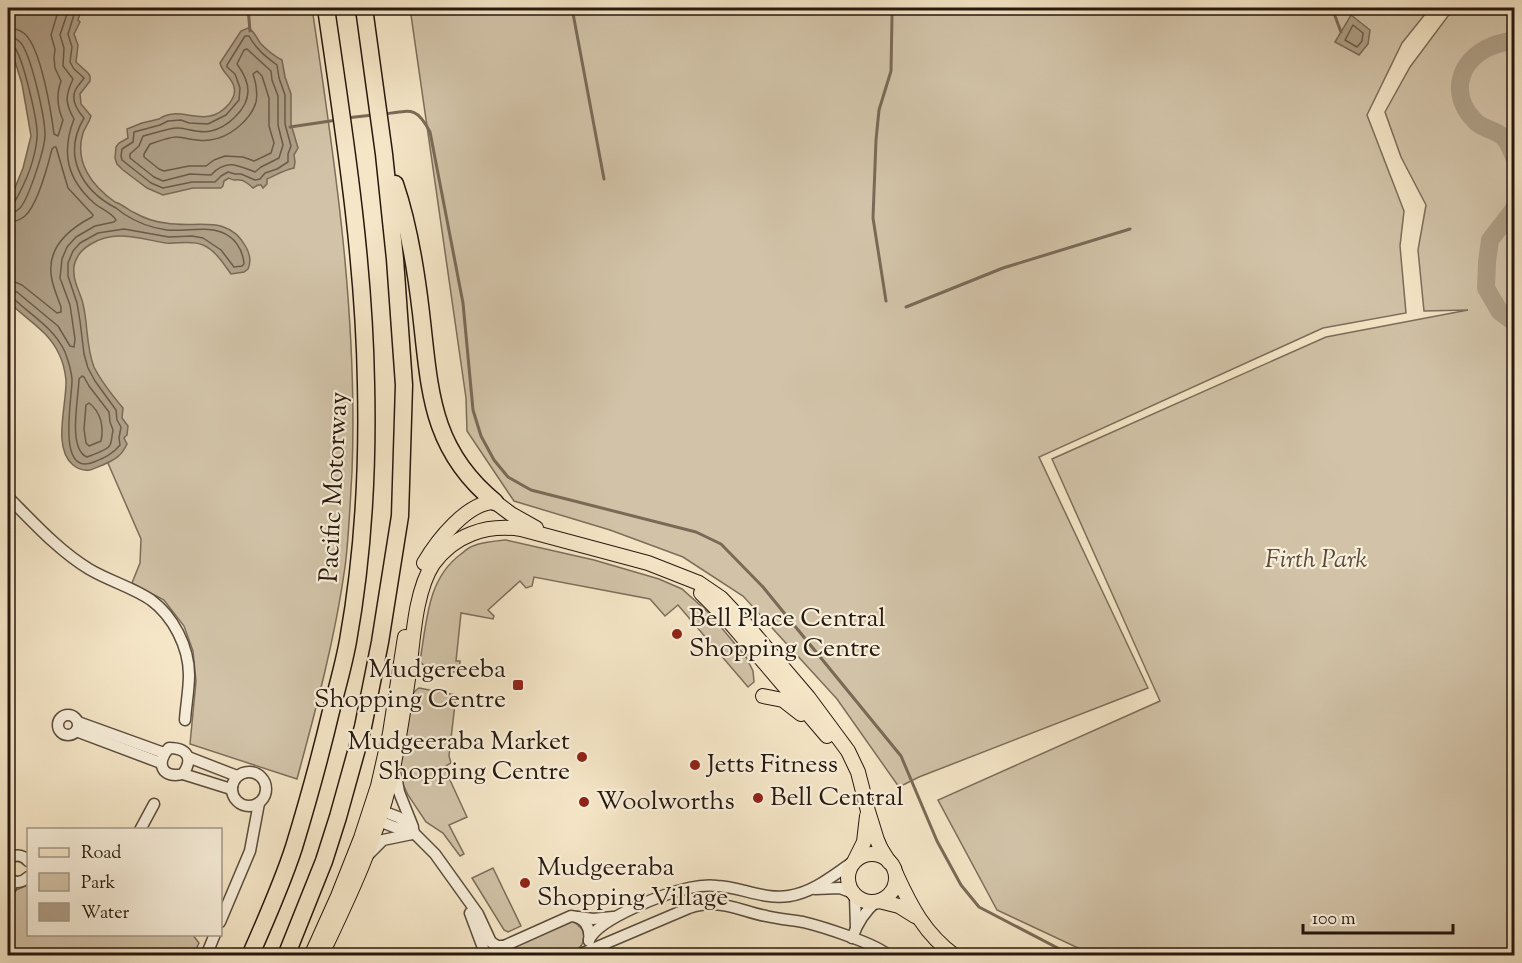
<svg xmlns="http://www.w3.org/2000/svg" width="1522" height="963" viewBox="0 0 1522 963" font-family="'Sorts Mill Goudy',serif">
<rect width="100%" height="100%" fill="#f5e6c7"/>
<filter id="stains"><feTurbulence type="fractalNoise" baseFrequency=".00333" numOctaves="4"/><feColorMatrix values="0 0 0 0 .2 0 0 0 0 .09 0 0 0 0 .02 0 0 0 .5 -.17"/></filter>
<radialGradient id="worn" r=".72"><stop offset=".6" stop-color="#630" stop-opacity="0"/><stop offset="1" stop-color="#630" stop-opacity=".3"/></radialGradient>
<g fill="#d2c3a8" stroke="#7c6e5b" stroke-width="1.5">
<path d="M28,8H312C335,162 358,316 352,472C350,504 349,536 345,567C335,639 316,709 297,779L190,744L196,681L193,651L184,626L164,600L132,583L140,563L141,539L104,454Z"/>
<polygon points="410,8 1430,8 1402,43 1367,115 1404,211 1400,246 1406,313 1323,328 1039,457 1148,688 919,777 899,787 837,699 743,596 683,557 610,530 514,501 467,431 466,398"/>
<polygon points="1454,8 1514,8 1514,955 1093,955 997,910 938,800 1160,701 1052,459 1326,337 1468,310 1424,311 1418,250 1426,205 1401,157 1385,112 1410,67"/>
<path d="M506,540L594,560L659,579L682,589L710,614L746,657L753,671L754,682L748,687L678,605L665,616L650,599L534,577L532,586L526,588L520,581L488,610L494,616L493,619L461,613L456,661H460L459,672C446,671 427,673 420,661C427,621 427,579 461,554C465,551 469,547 473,546C483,542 495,541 506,540Z"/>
<polygon points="419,688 456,695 449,756 451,763 444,767 467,817 449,825 464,854 460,856 443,833 426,822 408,795 403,784 401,769 401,751 411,696 415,691"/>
<polygon points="493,868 521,926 508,932 504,930 472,878"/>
<polygon points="28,885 28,934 193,935 199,943 193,955 8,955 8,901 16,890"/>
<path d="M572,921C591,931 586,949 567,955C561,957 554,955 548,955C532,955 516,955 500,956L502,952Z"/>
</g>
<g fill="#afa088" stroke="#796a57" stroke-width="1.5">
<path d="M8,8H82L78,20L80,22L74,34L78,45L76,62L88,73L90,76V81L80,94L81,104L91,116C89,123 85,127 83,133C74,162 92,186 115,202C122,204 128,210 135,213C144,218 155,222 166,223C196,229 228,213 246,247C250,254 251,262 248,269L244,272L231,274C223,263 215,250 203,245C191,240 178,244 166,243C140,239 115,229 91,244C86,247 81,250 78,256C75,261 73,267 74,273C74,284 81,294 83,304C88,324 86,347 94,367C101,381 112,395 123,408L122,418L128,426L127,435L124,438L127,444C121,457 115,459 103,465C99,466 95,469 90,470C84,471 78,469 73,465C52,447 67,405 66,380C65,371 63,362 59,354C48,330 25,319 8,301V205L23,168L31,136L22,84L14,58L8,46Z"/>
<polygon points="1351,15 1370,30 1368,44 1359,55 1335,42"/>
<path d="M248,28C255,31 256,38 261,44C266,49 276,57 282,60L285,77L291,94V124L298,148L294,155L295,162L294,168C284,170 276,175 267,179V184L263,188L261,185H258L253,188C251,186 244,180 240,180C235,179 235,182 229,178L224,181L223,186L221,188H193L163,195L147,188L123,170L117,164L115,158L116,147L119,143L128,138L127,129L142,123L159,119C181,103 205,132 229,104C233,99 236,94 234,87C232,77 222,73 220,63L241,31Z"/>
</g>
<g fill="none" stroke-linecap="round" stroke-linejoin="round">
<g stroke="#6b5c4b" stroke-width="1.5">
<polygon points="1353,25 1363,33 1362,41 1357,47 1345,40"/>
<path d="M8,28C14,28 20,30 25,34C41,49 51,111 54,134L58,136L63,120C57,107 56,95 61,81L55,68L54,58L55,49L51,35L59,8"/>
<path d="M245,36H249C256,49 266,57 277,65L279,78L285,95V124L291,146L288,154V162L277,169L265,173L260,179L255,180L241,174H235L228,172L221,176L215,182H192L163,188L151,183L122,160L121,156L122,149L133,142L134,132L160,125L168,121L181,120L189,123L208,124L226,115L239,100L240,88L235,74L227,67V65Z"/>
<path d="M8,37C12,37 16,38 20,42C31,53 45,118 45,135C45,148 29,198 20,208C16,212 12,213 8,213"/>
<path d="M8,45C12,45 12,44 15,48C23,59 39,124 37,138C35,160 25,184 14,203L8,205"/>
<path d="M247,49L271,71L272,80L278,96V125L283,145L279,158L261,167L255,172C237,165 226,159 211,175L190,174L163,181L154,177L130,158V154L139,146L143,136C152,134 171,127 179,128C189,129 201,134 211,131C220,129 229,123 235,117C253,99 251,83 237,64L244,50Z"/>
<path d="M257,71L262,76L269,98V126L274,143L271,153L254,161L243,157L225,156L214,160L206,166H189L164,171L159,169L144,157V154L150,144C156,142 172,136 177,137C188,138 199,142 210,140C229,138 251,120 256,102C258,92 256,83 253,74Z"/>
<path d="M8,222C14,222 20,220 25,216C37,205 48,165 52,149L54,147H56L68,188L93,215L92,217C67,230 45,249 52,280C54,290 58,298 61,307V312L57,313L22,285L15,282L8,281"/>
<path d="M8,290L17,292L47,317L58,326L70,346L74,347L75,339L70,305L60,278L62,259L67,247L76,237L95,226L114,222L116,220C112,213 101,209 94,203C67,179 61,153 74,119C65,103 65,96 73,79L63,66L64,48L60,35L69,8"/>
<path d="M8,298L14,299C32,316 54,328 65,352C68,360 71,369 72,379C73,394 55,478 94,462C104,458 113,454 120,445L119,438L121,427L117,420L116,410L95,381L88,368L84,354L80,321L77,303L68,276V263L73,251L80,243L98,233L124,229L169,237L192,236L203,238L221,250L234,267L242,266L244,264C243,250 235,237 221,232C204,226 184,232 167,230C152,228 136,222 124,214C121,212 119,210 116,208C81,190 62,155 84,118C76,109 69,97 78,86C80,83 82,81 84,78L74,69L70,62L72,47L68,34L76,8"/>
<path d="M82,376L84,377L89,386L109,412L110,422L113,430C112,434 112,441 110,445C108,450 92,455 87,457C67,449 79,396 79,379Z"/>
<path d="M89,403C101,412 104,427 101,441L89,446L86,443L84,429L86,405Z"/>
</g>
<g stroke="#796a57" stroke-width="3">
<polyline points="248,8 250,31"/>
<polyline points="572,8 604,179"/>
<polyline points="1332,8 1341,32"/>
<path d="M385,114C412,110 417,107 430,132L463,303L473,410L481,436L494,460L508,477L531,490L696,532L721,544L763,587L901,756L937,841L961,885L979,907L1073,956"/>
<polyline points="346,118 373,115"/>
<polyline points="290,127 337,120"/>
<polyline points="886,301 873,218 876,140 879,110 891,71 892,16 889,8"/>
<polyline points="906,307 1003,268 1130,229"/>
</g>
<g stroke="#afa088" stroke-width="18">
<path d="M1514,40C1507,42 1499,43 1492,46C1458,60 1449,95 1475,121C1482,129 1496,130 1503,137C1508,141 1512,152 1514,157"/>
<polyline points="1514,209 1490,240 1487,262 1486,288 1500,312 1514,322"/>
</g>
<g stroke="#5a4c3c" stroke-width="13">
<g id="minor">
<path d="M8,497C33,522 59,551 89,569C109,581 132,587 151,600C173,616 189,647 189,675C189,690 186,705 185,720"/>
<circle cx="68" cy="725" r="10"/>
<polyline points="78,722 164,753"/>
<polyline points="76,731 161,763"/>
<path d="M169,748C187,748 194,758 183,774C162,779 155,763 169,748Z"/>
<polyline points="188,757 237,776"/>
<polyline points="395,771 399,792 413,827"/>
<circle cx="249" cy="789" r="17"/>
<polyline points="183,774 231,789"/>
<polyline points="382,811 398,817 410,825 415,834 435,854 478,914 491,942 497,946 504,946"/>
<polyline points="379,821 412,834"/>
<polyline points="140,830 154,804"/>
<polyline points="368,855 383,840 412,834"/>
<path d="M8,859C15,854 22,854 28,861"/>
<path d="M8,878C15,884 22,883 28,877"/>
<polyline points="815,889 840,888 853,893"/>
<polyline points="8,894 13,882"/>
<polyline points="855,896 856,928"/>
<polyline points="470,913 486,956"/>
<polyline points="578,917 593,919 613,917"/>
<polyline points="220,922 250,851 259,803"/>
<path d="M852,938C857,924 865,911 876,902"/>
<path d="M589,940C599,918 666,893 689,888C698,886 708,885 717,886C741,887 764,900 789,896C814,892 832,876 853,862"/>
<polyline points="206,956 215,934"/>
<path d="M494,956L498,950L504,946L571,916C585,917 591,928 589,941"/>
<path d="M576,956L689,908C697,905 704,904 712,904C731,904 748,913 766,916C779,919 791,920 803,922C820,926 878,944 889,956"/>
</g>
</g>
<g stroke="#27180e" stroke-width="16">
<g id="major">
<path d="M424,563C437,541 467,502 495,502L511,514L536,528"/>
<polyline points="701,593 727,619 827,736"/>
<polyline points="763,696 783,700 801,714"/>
<circle cx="872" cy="878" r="24"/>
<polyline points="855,860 864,842 867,816"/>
<path d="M896,874C911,907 925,934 955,956"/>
<polyline points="879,901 899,906 915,916"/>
<polyline points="311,956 338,896 361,838 378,786 390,733 405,637"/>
<path d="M321,956C348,899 375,843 390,782C398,748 403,713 408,679C413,645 414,593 433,564C454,535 486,524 521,529L648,563L699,583L721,598L750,629L808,697L848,751L858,772L868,811L877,840L881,849L889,862"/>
</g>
</g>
<g stroke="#27180e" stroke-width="19">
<g id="highway">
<path d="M395,184C409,225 416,270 421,313C430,390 430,449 495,502"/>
<path d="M250,956C266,920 282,884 294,847C308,801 321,754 332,707C338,685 344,663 348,641C363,557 368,469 366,384C364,258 344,132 326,8"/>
<polyline points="286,956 324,861 338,817 363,727 380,642 400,516 404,385 395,259 384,154 364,8"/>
</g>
</g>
<use href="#minor" stroke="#f8efdb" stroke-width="10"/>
<use href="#major" stroke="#f5e6c7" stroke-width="14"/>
<use href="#highway" stroke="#f5e6c7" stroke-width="16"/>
</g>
<g fill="#8f2418" stroke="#f8efdb" stroke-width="2">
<circle cx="677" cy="634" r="6"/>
<rect x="512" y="679" width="12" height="12" rx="3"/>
<circle cx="582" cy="757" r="6"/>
<circle cx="695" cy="765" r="6"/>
<circle cx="758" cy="798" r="6"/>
<circle cx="584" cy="802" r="6"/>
<circle cx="525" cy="883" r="6"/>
</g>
<g text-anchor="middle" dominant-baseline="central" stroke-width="4.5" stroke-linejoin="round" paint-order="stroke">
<g font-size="26" fill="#27180e" stroke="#f8efdb">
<text transform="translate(335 487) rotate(-87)">Pacific Motorway</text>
</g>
<g font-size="26" font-style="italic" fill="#5a4b3c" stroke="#f8efdb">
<text x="1316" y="560">Firth Park</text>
</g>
<g font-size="26" fill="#27180e" stroke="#f8efdb" text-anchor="start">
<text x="689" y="619">Bell Place Central<tspan x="689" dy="30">Shopping Centre</tspan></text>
<text x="506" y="670" text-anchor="end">Mudgereeba<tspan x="506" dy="30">Shopping Centre</tspan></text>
<text x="570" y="742" text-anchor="end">Mudgeeraba Market<tspan x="570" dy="30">Shopping Centre</tspan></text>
<text x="707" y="765">Jetts Fitness</text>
<text x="770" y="798">Bell Central</text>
<text x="596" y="802">Woolworths</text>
<text x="537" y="868">Mudgeeraba<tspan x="537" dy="30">Shopping Village</tspan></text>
</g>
</g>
<rect width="1522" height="963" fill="none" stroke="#f5e6c7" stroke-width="30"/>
<rect x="9" y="9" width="1504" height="945" fill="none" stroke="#27180e" stroke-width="3"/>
<rect x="15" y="15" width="1492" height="933" fill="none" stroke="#27180e" stroke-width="1.5"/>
<rect x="27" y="828" width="195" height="108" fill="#f8efdb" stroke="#a49989" stroke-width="1.5"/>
<rect x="39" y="848" width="30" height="9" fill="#f5e6c7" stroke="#a49989" stroke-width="1.5"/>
<text x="81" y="858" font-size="18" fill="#27180e">Road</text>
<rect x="39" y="873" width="30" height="18" fill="#d2c3a8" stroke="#a49989" stroke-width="1.5"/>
<text x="81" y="888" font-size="18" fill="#27180e">Park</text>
<rect x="39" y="903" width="30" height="18" fill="#afa088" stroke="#a49989" stroke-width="1.5"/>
<text x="81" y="918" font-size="18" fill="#27180e">Water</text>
<path d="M1303 924v9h150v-9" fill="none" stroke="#27180e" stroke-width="3"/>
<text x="1312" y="924" font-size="18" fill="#27180e" stroke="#f8efdb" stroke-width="4.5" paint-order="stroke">100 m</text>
<rect width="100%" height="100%" filter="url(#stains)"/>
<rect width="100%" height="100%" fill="url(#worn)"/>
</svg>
